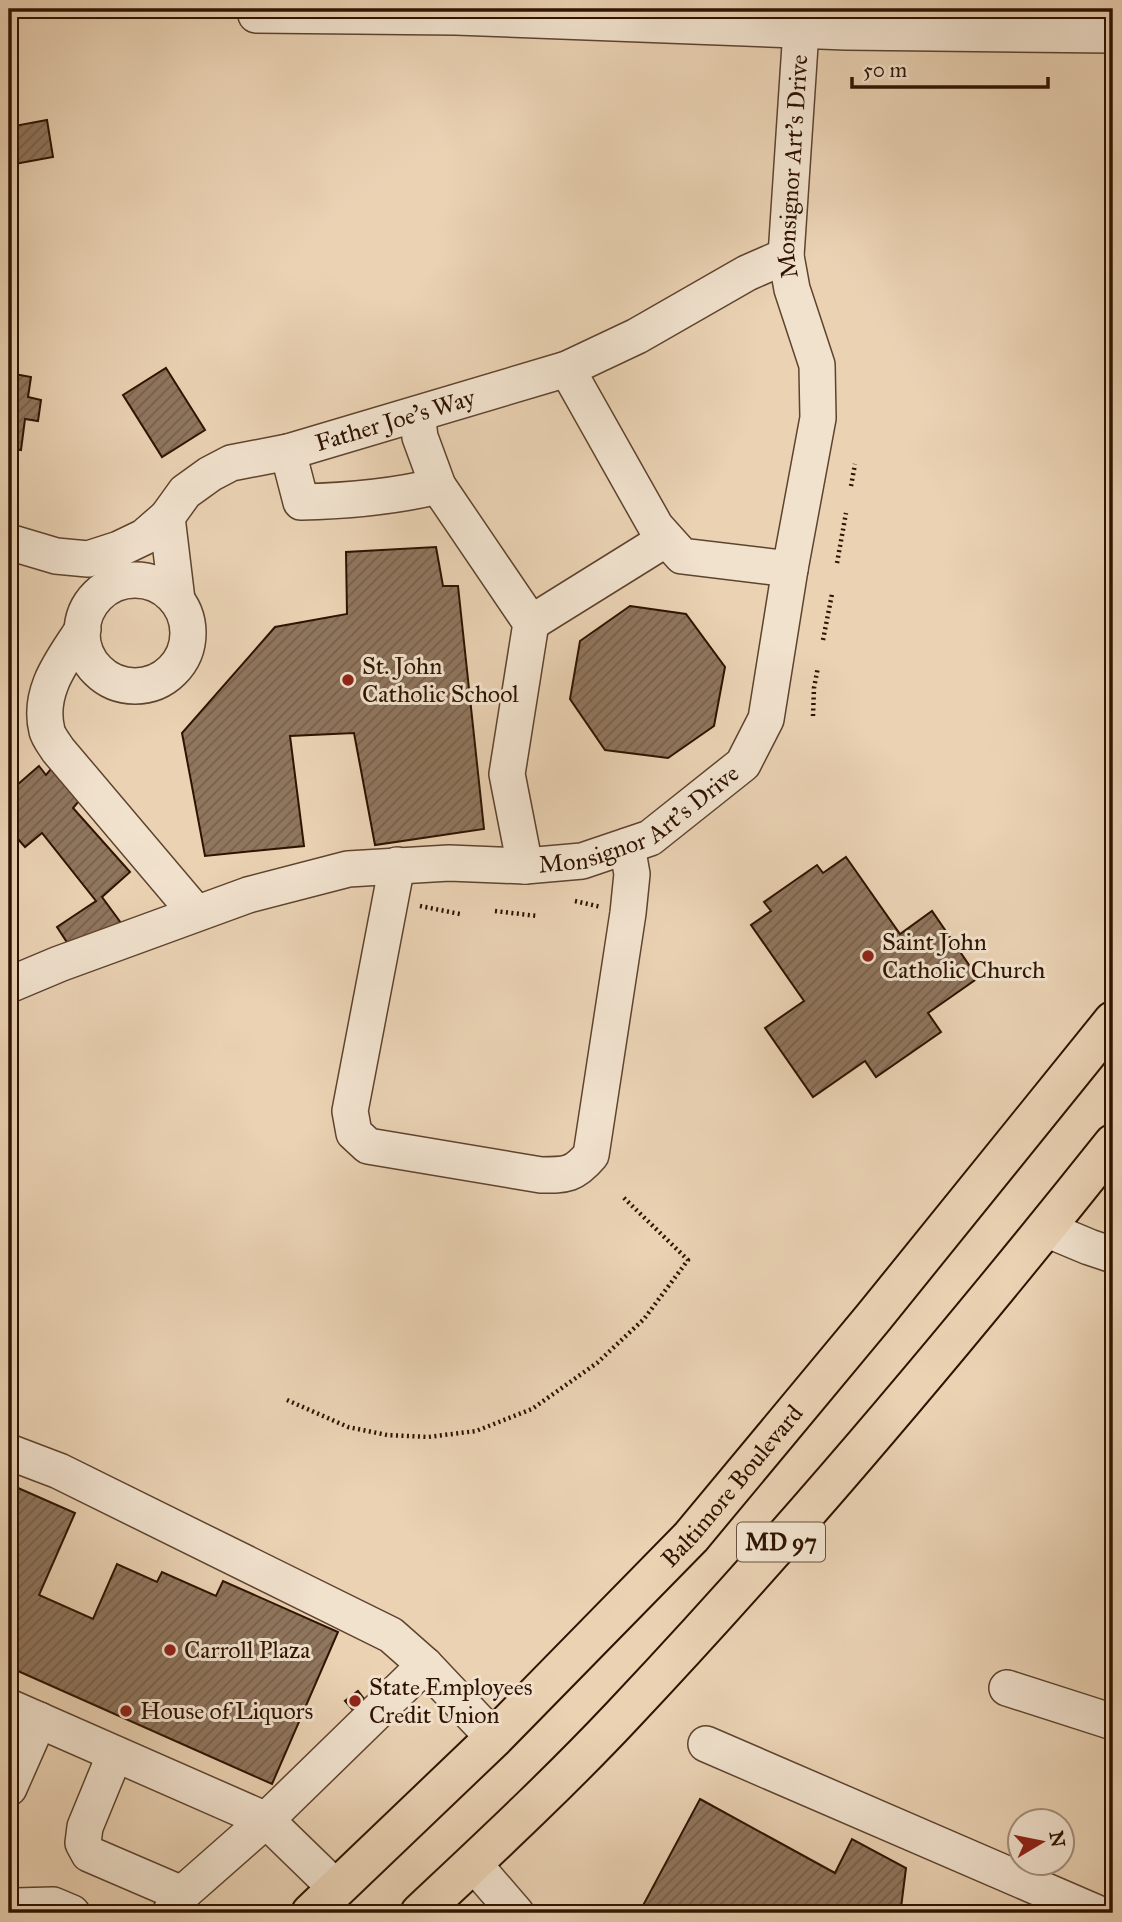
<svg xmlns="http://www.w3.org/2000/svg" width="1122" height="1922" viewBox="0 0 1122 1922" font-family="'IM FELL Great Primer',serif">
<defs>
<pattern id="building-hatch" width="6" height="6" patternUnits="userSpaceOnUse" patternTransform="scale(1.75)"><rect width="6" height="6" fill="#90765e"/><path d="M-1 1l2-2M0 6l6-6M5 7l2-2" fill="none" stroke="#76604b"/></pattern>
</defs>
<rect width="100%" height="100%" fill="#ead2b3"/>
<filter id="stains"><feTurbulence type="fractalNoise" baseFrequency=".00286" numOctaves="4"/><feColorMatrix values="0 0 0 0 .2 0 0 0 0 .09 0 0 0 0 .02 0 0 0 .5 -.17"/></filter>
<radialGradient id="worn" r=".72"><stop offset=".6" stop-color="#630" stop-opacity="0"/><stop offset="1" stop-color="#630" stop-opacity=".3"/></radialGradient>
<g fill="url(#building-hatch)" stroke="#2f1301" stroke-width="2">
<polygon points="9,48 12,48 16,75 9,76"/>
<polygon points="47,120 53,157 9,165 9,127"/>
<polygon points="166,368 205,430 162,457 123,395"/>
<polygon points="9,373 31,377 28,397 41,400 38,421 25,419 21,450 9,448"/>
<polygon points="436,547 443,586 458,586 484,829 375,845 354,733 290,736 304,846 205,856 182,733 275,627 347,614 346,552"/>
<polygon points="630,606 686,614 725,667 714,726 668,758 605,750 570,699 580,641"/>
<polygon points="39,766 46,775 51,769 79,801 73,808 130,872 102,897 121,923 74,953 57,927 96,901 42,833 25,847 9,829 9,809 13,806 9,802 9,792"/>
<polygon points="846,857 900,934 932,911 978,978 928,1013 941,1032 876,1077 865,1061 813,1097 765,1028 804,1001 751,925 771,911 764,902 817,865 823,873"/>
<polygon points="9,1484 75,1513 39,1595 93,1619 117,1564 157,1582 162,1572 216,1596 223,1581 338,1632 272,1784 9,1667"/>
<polygon points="358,1691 365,1700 353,1710 345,1701"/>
<polygon points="700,1799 835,1873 852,1839 906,1868 901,1908 911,1913 639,1913"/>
</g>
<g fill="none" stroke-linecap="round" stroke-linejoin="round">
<g stroke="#5e432e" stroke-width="38">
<g id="minor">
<polyline points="256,15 456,17 846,32 1113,35"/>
<polyline points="567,369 656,527 682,556 790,569"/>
<polyline points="417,414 420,437 438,486 531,623 507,774 525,866"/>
<path d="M288,452L301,502C347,501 393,497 438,486"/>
<polyline points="167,517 177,600"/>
<path id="s1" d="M9,542L56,556L88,559L119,549L144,537L167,517L185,492L210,474L231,463L288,452L567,369L637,336L747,273L786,256"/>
<circle cx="135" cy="633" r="53"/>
<polyline points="531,623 666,539"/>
<path d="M83,629C63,660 37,691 47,731C49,738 55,745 58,750L196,913"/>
<path d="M397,865L350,1111L354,1133L368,1146L541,1175C567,1175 574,1175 591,1155L628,913L632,874L627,846"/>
<path id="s2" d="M9,985L59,964L248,895L348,869L449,863L525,866L582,861L650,838L743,764L766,719L790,569L818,418L817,365L792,289L786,256L801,30"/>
<polyline points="1046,1229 1089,1247 1113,1255"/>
<polyline points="9,1452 59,1471 391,1635 425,1665 494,1738"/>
<polyline points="1007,1688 1113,1722"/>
<polyline points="9,1707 266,1820 337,1889"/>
<polyline points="706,1744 1097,1913"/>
<polyline points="115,1754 85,1827 83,1843 89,1854 182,1894"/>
<polyline points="9,1788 39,1720"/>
<polyline points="473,1863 516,1913"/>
<polyline points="9,1910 15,1906 53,1905 72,1913"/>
<polyline points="170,1913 182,1894 266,1820 425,1665"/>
</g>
</g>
<g stroke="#2f1301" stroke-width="42">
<g id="highway">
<path id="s3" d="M311,1913L494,1738L691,1537L873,1318L1113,1021"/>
<path d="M420,1913C488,1849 557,1785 621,1717C794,1534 956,1341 1113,1144"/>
</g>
</g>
<g stroke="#2f1301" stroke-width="4.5" stroke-dasharray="2 3.5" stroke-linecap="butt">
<polyline points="851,486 855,464"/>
<polyline points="837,563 846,513"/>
<polyline points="823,640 832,594"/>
<polyline points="813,716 814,688 818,667"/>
<polyline points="575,901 601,907"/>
<polyline points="420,906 460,914"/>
<polyline points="495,911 537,916"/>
<polyline points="287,1400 348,1427 387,1435 428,1437 476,1431 532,1409 597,1363 644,1319 688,1260 623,1197"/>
</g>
<use href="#minor" stroke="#f1e2ce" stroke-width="35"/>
<use href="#highway" stroke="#ead2b3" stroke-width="38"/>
</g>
<g fill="#8f2418" stroke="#f1e2ce" stroke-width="2.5">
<circle cx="348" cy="680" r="7"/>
<circle cx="868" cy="956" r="7"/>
<circle cx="170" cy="1650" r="7"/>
<circle cx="355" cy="1701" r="7"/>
<circle cx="126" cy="1711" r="7"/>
</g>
<g text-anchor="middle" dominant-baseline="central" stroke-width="6" stroke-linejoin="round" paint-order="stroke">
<rect fill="#f1e2ce" stroke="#69513e" stroke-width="2" x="737" y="1522.5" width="88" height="39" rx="5"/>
<g font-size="23" font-weight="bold" fill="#2f1301">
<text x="781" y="1542">MD 97</text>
</g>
<g font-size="24" fill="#2f1301" stroke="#f1e2ce">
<text stroke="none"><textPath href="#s2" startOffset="1396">Monsignor Art’s Drive</textPath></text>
<text stroke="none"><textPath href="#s1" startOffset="427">Father Joe’s Way</textPath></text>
<text stroke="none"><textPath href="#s2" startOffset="662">Monsignor Art’s Drive</textPath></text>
<text stroke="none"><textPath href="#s3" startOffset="600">Baltimore Boulevard</textPath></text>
</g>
<g font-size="24" fill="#2f1301" stroke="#f1e2ce" text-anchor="start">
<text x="362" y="666">St. John<tspan x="362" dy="28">Catholic School</tspan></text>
<text x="882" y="942">Saint John<tspan x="882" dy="28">Catholic Church</tspan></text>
<text x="184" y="1650">Carroll Plaza</text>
<text x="369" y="1687">State Employees<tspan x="369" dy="28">Credit Union</tspan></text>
<text x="140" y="1711">House of Liquors</text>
</g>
</g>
<rect width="1122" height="1922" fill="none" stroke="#ead2b3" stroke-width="35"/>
<rect x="10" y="10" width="1101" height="1901" fill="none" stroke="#2f1301" stroke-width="3.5"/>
<rect x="18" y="18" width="1087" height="1887" fill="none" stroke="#2f1301" stroke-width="2"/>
<g transform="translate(1041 1842) rotate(80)"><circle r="33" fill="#f1e2ce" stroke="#a38f7c" stroke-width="2"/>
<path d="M0-5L12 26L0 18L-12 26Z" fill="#8f2418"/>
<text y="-10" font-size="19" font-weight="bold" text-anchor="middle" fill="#2f1301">N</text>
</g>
<path d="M852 77v10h196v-10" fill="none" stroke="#2f1301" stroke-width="3.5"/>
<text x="863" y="77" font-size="21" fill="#2f1301" stroke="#f1e2ce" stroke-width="5" paint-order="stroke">50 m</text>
<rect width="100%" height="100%" filter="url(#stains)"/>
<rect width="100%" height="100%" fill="url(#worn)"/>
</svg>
